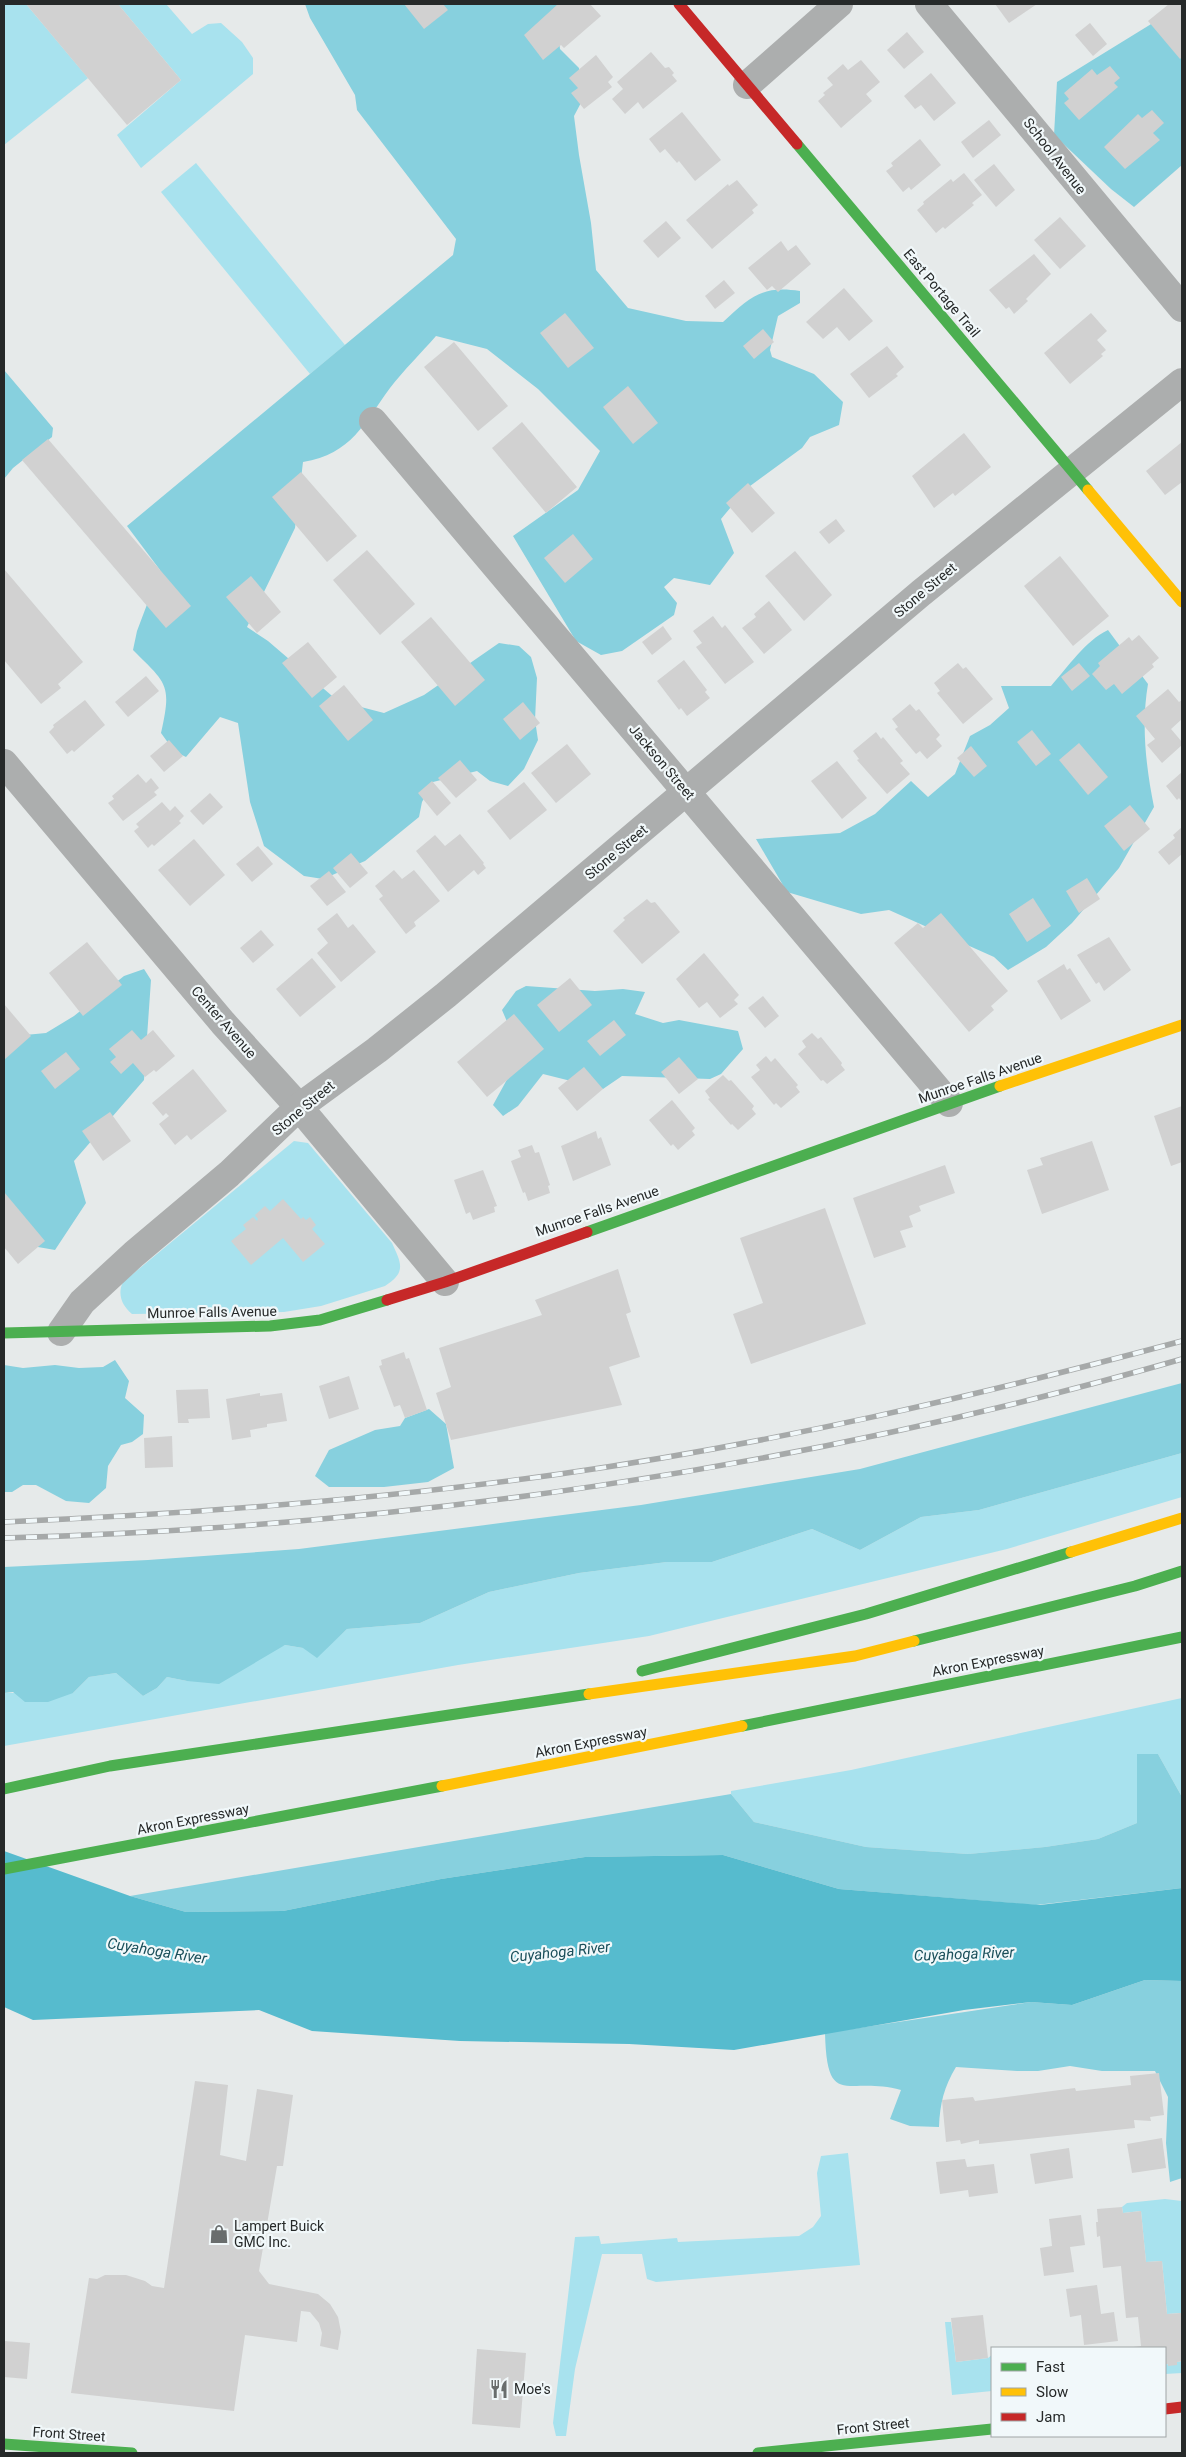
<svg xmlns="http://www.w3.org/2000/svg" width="1186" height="2457" viewBox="0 0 1186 2457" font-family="Roboto,sans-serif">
<rect width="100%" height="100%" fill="#e6eaea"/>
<g fill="#a8e2ee">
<polygon points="4,4 26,4 88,78 4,145"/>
<polygon points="118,4 166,4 192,34 208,24 221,23 242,42 253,58 253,74 141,168 117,135 181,80"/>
<polygon points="196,163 345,345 310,374 161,192"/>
<path d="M294,1141L308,1143L392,1243C401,1263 407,1272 385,1286L321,1306L284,1312L132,1314C122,1306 117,1294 123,1282Z"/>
<polygon points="1182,1453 1182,1497 1007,1549 649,1636 458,1665 4,1746 4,1693 73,1693 89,1677 116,1673 143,1696 157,1688 167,1677 187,1681 285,1645 303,1648 333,1642 347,1629 420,1623 489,1592 579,1573 667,1562 712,1562 812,1529 860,1550 921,1517 979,1510"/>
<polygon points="1182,1698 1182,1797 1158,1754 1137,1823 1098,1839 1045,1847 968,1854 866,1847 754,1822 731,1794 731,1791 851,1770"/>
<polygon points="848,2153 860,2265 656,2282 647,2279 642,2254 602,2254 575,2369 566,2436 556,2436 553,2423 575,2237 599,2236 601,2244 677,2238 678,2242 799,2236 813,2227 821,2216 817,2173 821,2156"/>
<polygon points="1165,2199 1182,2201 1182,2323 1181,2313 1167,2314 1162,2261 1146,2262 1141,2211 1123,2213 1122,2207 1127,2203"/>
<polygon points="945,2322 951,2322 956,2362 988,2358 992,2355 992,2391 952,2395"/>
<polygon points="1182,2361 1182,2373 1165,2374 1165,2364 1177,2365 1177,2362"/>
</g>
<g fill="#87d0de">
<path d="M305,4H560L555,10L560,49L579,68L583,99L574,116L579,155L591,223L596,270L628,308L686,321L723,322C750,297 762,285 800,291V303L778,316L770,350L772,357L814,374L843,402L839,425L810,437L802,448L746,489L721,519L734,553L710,585L674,578L664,587L677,603L674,615L622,651L601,655L576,641L513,536L578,490L600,451L538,389L487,349L436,336C421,353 404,370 390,388C364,423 352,454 303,462L295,528L247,627L268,641L338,701L384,713L424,695L499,643L519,646L531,657L537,678L535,720L538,740L524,769L508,786L490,781L477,771L433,782L422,802L419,817L365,861L323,879L304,876L264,846L250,802L238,723L220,717L186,757L174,751L161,733C172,684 167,684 133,650L137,631L160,570L127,526L453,255L456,239L357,110L355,95L310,18Z"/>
<polygon points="1182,5 1182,165 1134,207 1111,189 1054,135 1057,82"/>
<polygon points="4,370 53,428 52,437 13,468 4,479"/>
<path d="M1108,630L1148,684C1141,725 1146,767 1154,807L1119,868L1072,923L1046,947L1008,970L994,957L889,910L861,914L787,892L756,839L840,833L875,814L911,781L928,797L955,774L970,736L990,725L1009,708L1001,686H1051C1068,667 1085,641 1108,630Z"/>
<polygon points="144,969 151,980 144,1080 74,1161 86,1203 55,1250 4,1241 4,1037 46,1033 74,1016 124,976"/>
<polygon points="526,986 595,991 623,989 645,992 635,1014 663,1023 679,1020 738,1031 743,1049 721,1074 710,1079 622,1076 603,1089 543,1074 518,1106 503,1116 493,1105 521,1054 502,1010 516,991"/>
<polygon points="115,1360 129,1381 125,1398 144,1415 143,1434 132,1442 121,1445 108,1466 106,1488 89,1503 66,1501 36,1485 23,1485 12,1492 4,1492 4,1365 23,1368 55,1365 79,1368 103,1367"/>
<polygon points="1182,1383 1182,1453 979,1510 921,1517 860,1550 812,1529 712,1562 667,1562 579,1573 489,1592 420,1623 347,1629 317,1658 303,1648 285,1645 219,1684 187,1681 167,1677 157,1688 143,1696 116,1673 89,1677 73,1693 48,1702 25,1702 13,1692 4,1693 4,1567 148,1560 299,1549 641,1505 860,1469"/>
<polygon points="429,1409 446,1424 454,1468 428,1482 384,1487 329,1487 315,1476 329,1450 375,1430 400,1426 405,1418"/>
<polygon points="1137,1754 1158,1754 1182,1797 1182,1888 1036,1905 839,1889 723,1855 585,1857 441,1879 283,1911 186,1912 130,1896 731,1794 754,1822 866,1847 968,1854 1045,1847 1098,1839 1137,1823"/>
<path d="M1145,1980L1182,1981V2178L1170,2182L1166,2143L1168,2097L1155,2071H1102L1070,2066L1038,2071H1017L956,2067C944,2087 940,2103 939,2127L910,2126L890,2119L901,2090C847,2075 827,2111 825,2033L1031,2002L1072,2005Z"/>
</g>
<polygon fill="#56bbce" points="4,1851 130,1896 186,1912 283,1911 441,1879 585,1857 723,1855 839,1889 1040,1905 1182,1888 1182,1981 1145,1980 1072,2005 1031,2002 964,2010 734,2050 629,2044 460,2041 312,2031 259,2010 33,2020 4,2007"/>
<g fill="#d1d1d1">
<polygon points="26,4 118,4 181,80 127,125"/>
<polygon points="404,4 443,4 448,10 424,29"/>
<polygon points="558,4 590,4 601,16 564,48 561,45 543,60 524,35"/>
<polygon points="995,4 1037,4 1009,23"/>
<polygon points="1169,4 1182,4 1182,57 1180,59 1148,21"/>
<polygon points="1090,23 1107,44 1093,56 1075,35"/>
<polygon points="907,32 924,52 904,69 887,50"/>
<polygon points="651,52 665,68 669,67 674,73 672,75 677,81 643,109 638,102 625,114 612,99 623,89 617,82"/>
<polygon points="596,55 613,77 608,82 612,87 584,109 571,93 578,88 569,78"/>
<polygon points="861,60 880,82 866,94 872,101 841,128 818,101 825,95 823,93 833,85 827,78 843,64 848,70"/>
<polygon points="1110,66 1120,78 1114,83 1118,87 1079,120 1064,103 1069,99 1064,93 1092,69 1097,75"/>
<polygon points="931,73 956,103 934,121 921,105 915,109 904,96"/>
<polygon points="1152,110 1164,123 1153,133 1160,140 1125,169 1104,147 1138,114 1142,118"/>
<polygon points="682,112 721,160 695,181 679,161 677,163 665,149 660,153 649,139"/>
<polygon points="989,120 1001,135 973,158 961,142"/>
<polygon points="920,139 941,165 911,190 909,187 903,192 886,171 893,166 891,163"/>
<polygon points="994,164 1015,190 996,207 974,180"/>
<polygon points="964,173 982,195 972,203 974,205 945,229 943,227 936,233 917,210 924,204 923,202 951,179 953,182"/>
<polygon points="737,180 758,205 752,210 754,213 712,249 686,220 728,184 729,186"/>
<polygon points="1060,217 1086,246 1060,269 1034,240"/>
<polygon points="666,221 681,238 658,258 643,241"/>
<polygon points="781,241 788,251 796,245 811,264 778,292 772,286 767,290 748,268"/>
<polygon points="1034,254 1051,274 1026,299 1028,301 1014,314 1009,307 1006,309 989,290"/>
<polygon points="724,280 735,293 715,309 705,296"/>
<polygon points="844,288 873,321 849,341 837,327 823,339 806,322"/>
<polygon points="565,313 594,348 568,368 540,333"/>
<polygon points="1091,313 1107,331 1097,340 1106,350 1101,354 1103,356 1070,384 1044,353"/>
<polygon points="763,329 774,342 754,359 743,346"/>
<polygon points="454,342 508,406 478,431 424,367"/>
<polygon points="887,346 904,367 896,374 898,376 869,398 850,374"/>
<polygon points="628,386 658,423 633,444 603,407"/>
<polygon points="522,422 577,487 546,513 492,448"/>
<polygon points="964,433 991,467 955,496 953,493 934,508 912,476"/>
<polygon points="48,439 191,606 166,628 22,460"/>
<polygon points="1182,442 1182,482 1165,495 1146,471"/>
<polygon points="301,472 357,536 327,562 272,497"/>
<polygon points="748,483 775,513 752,533 726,503"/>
<polygon points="836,519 845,531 829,544 819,532"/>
<polygon points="573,534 593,559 565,583 544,558"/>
<polygon points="367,550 415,604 380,635 333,580"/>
<polygon points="795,551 832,595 804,621 765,576"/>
<polygon points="1060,556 1109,616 1073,646 1024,586"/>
<polygon points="4,569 83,662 58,684 61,688 41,704 4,660"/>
<polygon points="251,576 281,612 257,633 226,597"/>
<polygon points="769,601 792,630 764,654 742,628 756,617 754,614"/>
<polygon points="713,616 722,628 725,625 754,662 725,684 696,647 702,643 693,631"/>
<polygon points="431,617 485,680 455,706 401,642"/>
<polygon points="663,626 672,639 652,655 642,642"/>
<polygon points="1139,635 1159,658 1152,664 1154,667 1122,694 1114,684 1106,690 1092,674 1100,666 1098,663 1129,637 1132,641"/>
<polygon points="308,642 337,677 312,698 282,663"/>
<polygon points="684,660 707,690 705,692 710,698 687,716 681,708 679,710 657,681"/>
<polygon points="958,663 963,669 966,667 993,699 963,724 937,693 940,691 934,683"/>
<polygon points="1079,663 1090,676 1072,691 1061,677"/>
<polygon points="146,676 159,691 128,717 115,702"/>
<polygon points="344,685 373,720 348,741 319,706"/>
<polygon points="1168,689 1179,702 1182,700 1182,719 1171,729 1182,742 1182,745 1162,763 1147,745 1155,739 1136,716"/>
<polygon points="85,700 105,725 74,752 72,750 67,754 49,732 54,727 53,725"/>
<polygon points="523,702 540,723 520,740 503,719"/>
<polygon points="910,704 916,711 919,709 940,735 936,739 942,746 927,759 920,751 916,754 895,729 898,727 892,719"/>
<polygon points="1032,730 1051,754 1036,766 1017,742"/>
<polygon points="876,732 881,739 883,737 903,761 900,763 910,774 887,794 857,760 859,759 853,751"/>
<polygon points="169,740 183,756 164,772 150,756"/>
<polygon points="1079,743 1108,777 1088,795 1059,760"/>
<polygon points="567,744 591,774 556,803 531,773"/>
<polygon points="971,746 987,766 974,777 957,758"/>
<polygon points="460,760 477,780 456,798 438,778"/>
<polygon points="837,761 867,798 842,819 811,781"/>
<polygon points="1182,772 1182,802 1179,798 1177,800 1166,786"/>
<polygon points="138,774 146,783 151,778 159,788 154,792 157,795 123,821 108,803 114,799 112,796"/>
<polygon points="432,781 451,803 437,816 418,793"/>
<polygon points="524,782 547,810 510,840 487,811"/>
<polygon points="210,793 223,807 203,825 190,811"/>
<polygon points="162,802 170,811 175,806 184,816 179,821 181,823 154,846 152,844 148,848 134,831 139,827 136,824"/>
<polygon points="1130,805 1150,829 1124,851 1104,826"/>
<polygon points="1182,827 1182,854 1169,865 1158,852 1175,838 1173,835"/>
<polygon points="460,834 484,863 483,864 486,868 478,875 474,870 448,892 416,851 435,835 445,846"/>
<polygon points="194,839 225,875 190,906 158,870"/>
<polygon points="258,846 273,864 252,882 236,864"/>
<polygon points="351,853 368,873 350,888 333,868"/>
<polygon points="394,870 402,879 414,870 440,901 414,922 416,926 406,934 379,899 383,896 375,886"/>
<polygon points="329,871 346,892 327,906 310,886"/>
<polygon points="1087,878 1100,899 1079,913 1066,891"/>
<polygon points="1033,898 1051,926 1027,942 1009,914"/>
<polygon points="647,899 651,903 655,902 680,932 642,964 613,931 625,920 623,918"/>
<polygon points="337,913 348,928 353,924 376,952 341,982 317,953 328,943 317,929"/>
<polygon points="941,913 1008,991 991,1006 994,1010 969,1032 894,943 918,923 923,928"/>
<polygon points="261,930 274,945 253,963 240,948"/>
<polygon points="1109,937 1131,970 1104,991 1099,982 1096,984 1077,955"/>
<polygon points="87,942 122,985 83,1016 49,973"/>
<polygon points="704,953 739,995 734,1000 738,1004 720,1018 707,1002 699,1008 676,979"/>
<polygon points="312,958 336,987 300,1017 276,989"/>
<polygon points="1064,964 1067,970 1070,968 1091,1001 1061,1020 1037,981"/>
<polygon points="570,978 592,1005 559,1032 537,1005"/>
<polygon points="763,996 779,1016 765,1028 748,1008"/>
<polygon points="4,1004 31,1036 4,1060"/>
<polygon points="514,1014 544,1049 487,1097 457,1062"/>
<polygon points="614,1020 626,1035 600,1056 587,1041"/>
<polygon points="132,1030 141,1040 153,1030 175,1056 156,1072 154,1070 145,1077 133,1063 121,1074 110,1062 116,1057 109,1049"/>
<polygon points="812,1033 818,1039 821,1037 842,1063 841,1065 845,1070 827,1084 823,1080 821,1081 798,1054 806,1047 802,1041"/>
<polygon points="66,1052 80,1069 55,1089 41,1071"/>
<polygon points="766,1056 771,1062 775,1058 798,1085 796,1087 800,1092 781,1108 776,1103 774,1105 751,1077 760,1070 756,1065"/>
<polygon points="679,1057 698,1079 679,1094 661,1072"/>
<polygon points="584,1067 603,1089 577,1111 558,1088"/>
<polygon points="193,1069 227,1111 191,1140 187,1135 175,1145 159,1124 169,1116 166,1113 163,1116 152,1103"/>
<polygon points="723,1075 729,1081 731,1080 754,1106 752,1109 756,1114 738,1130 732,1124 731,1125 708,1099 710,1098 705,1091"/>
<polygon points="672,1100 695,1128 692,1131 695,1135 678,1150 673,1144 671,1146 649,1120"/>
<polygon points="1182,1106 1182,1162 1171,1166 1154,1116"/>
<polygon points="110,1112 131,1141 103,1161 82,1131"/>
<polygon points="596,1131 598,1139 601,1137 611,1165 573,1181 561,1146"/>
<polygon points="1092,1141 1109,1190 1042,1214 1027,1170 1043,1165 1040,1158"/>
<polygon points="532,1145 535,1153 539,1152 550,1185 548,1186 550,1193 528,1201 525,1192 523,1193 511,1161 521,1157 518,1150"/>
<polygon points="945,1165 955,1193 919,1206 921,1211 909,1216 913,1227 900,1231 906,1247 874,1258 853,1198"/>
<polygon points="483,1170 497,1206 494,1207 495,1212 473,1220 470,1212 466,1214 454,1180"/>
<polygon points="4,1192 45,1241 18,1264 4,1247"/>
<polygon points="283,1199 301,1219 303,1217 306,1220 310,1217 316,1225 312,1229 325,1244 303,1262 283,1238 251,1265 231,1241 246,1229 243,1225 253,1217 257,1221 258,1219 255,1215 265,1206 270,1211"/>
<polygon points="825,1208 866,1324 751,1364 733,1314 763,1303 740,1238"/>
<polygon points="618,1269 631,1312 626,1314 640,1357 609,1367 622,1405 451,1440 436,1393 451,1387 439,1348 542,1315 535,1300"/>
<polygon points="404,1352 406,1359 409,1358 427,1410 405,1418 400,1405 394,1407 379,1366 382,1365 381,1360"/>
<polygon points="349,1376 359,1409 329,1419 319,1386"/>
<polygon points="208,1389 210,1418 188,1419 189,1423 178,1423 176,1390"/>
<polygon points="260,1393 260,1396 282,1393 287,1421 267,1424 267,1427 250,1430 251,1437 232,1440 226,1399"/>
<polygon points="172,1436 173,1467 145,1468 144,1438"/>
<polygon points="1159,2073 1164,2115 1150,2117 1151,2121 1134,2120 1135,2128 979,2144 979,2140 961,2144 960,2140 946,2142 942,2100 973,2097 975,2101 1075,2088 1076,2091 1131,2085 1130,2076"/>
<polygon points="195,2081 228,2085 220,2155 246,2161 257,2089 293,2095 283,2166 277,2166 259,2271 269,2284 318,2294 330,2304 338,2317 341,2332 338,2350 320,2346 322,2333 319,2323 310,2312 301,2311 297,2342 245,2335 234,2411 71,2393 89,2278 97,2279 105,2275 126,2275 145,2281 152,2286 164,2288"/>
<polygon points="1162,2138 1166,2168 1132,2173 1127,2144"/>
<polygon points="1069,2148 1073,2178 1035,2184 1030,2154"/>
<polygon points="965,2159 967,2167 994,2164 998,2193 969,2197 968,2190 940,2194 936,2162"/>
<polygon points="1122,2207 1123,2213 1141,2211 1146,2262 1162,2261 1167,2314 1181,2313 1182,2361 1177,2362 1177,2365 1168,2366 1168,2364 1165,2364 1165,2348 1126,2348 1141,2346 1138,2317 1126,2318 1121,2266 1103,2268 1100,2236 1097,2237 1096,2222 1098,2222 1097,2209"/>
<polygon points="1081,2215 1085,2245 1070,2247 1074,2272 1044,2276 1040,2248 1052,2246 1049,2219"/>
<polygon points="1097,2285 1101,2314 1114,2312 1118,2341 1084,2345 1081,2315 1070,2317 1066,2289"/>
<polygon points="983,2315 988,2358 956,2362 951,2318"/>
<polygon points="4,2341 30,2343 27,2379 4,2377"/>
<polygon points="477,2349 526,2353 520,2428 472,2424"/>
</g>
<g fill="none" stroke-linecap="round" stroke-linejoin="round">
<g stroke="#acaeae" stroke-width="28">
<polyline points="929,4 1182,308"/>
<polyline points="747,85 839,4"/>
<polyline points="373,421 949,1103"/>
<polyline points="4,763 223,1023 299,1107 445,1282"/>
<polyline points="61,1332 82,1302 134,1254 229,1174 299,1107 377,1050 446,995 921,593 1182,382"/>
</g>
<g stroke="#4caf50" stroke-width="11">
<polyline points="797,144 1088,490"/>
<polyline points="587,1232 1000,1086"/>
<polyline points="4,1333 270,1326 320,1320 387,1300"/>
<polyline points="914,1641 1135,1586 1182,1571"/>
<polyline points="642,1671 866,1614 1071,1552"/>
<polyline points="742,1726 1182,1637"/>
<polyline points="4,1789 110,1766 589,1694"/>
<polyline points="4,1869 442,1786"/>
<polyline points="4,2444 132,2453"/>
<polyline points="758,2453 992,2429"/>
</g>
<g stroke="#ffc107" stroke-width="11">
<polyline points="1088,490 1182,602"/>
<polyline points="1000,1086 1182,1025"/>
<polyline points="1071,1552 1182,1518"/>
<polyline points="589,1694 855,1656 914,1641"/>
<polyline points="442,1786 742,1726"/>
</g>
<g stroke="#c62828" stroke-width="11">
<polyline points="679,4 797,144"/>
<polyline points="387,1300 445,1282 587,1232"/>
<polyline points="1165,2409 1182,2407"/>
</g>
<g stroke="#a6a9a9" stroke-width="5.5">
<g id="rail">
<path d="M4,1522C190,1514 375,1500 560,1474C770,1444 977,1396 1182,1341"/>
<path d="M4,1538C401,1527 800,1469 1182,1359"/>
</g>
</g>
<use href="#rail" stroke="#f1f8fa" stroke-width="4" stroke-dasharray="11" stroke-linecap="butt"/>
</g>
<defs>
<g id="shop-bare" transform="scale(1.5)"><path d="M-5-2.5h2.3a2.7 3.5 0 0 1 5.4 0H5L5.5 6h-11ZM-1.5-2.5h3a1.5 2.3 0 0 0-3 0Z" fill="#696d6d" stroke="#f1f8fa" stroke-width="2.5" paint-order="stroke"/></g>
<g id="restaurant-bare" transform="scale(1.5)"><path d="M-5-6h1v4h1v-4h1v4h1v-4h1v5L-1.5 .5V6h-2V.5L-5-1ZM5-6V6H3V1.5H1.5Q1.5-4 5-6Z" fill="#696d6d" stroke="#f1f8fa" stroke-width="2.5" paint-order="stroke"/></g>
</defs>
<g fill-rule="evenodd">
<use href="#shop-bare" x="219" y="2234"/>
<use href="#restaurant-bare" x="499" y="2389"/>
</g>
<g text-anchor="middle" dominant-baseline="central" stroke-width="4.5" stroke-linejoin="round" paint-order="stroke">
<g font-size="14" fill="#262929" stroke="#f1f8fa">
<text transform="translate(1055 156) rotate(52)">School Avenue</text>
<text transform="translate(942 293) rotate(50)">East Portage Trail</text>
<text transform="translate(925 590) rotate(-40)">Stone Street</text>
<text transform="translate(662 762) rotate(50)">Jackson Street</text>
<text transform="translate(616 852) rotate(-40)">Stone Street</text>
<text transform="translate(224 1022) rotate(49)">Center Avenue</text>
<text transform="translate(980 1078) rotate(-19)">Munroe Falls Avenue</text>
<text transform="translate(303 1108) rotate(-40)">Stone Street</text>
<text transform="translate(597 1211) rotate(-19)">Munroe Falls Avenue</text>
<text transform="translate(212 1312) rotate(-1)">Munroe Falls Avenue</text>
<text transform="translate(988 1661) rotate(-11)">Akron Expressway</text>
<text transform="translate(591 1742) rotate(-11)">Akron Expressway</text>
<text transform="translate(193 1819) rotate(-11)">Akron Expressway</text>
<text transform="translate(873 2426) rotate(-6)">Front Street</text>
<text transform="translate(69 2434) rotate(4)">Front Street</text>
</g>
<g font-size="14" fill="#262929" stroke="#f1f8fa" text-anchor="start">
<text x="234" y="2226">Lampert Buick<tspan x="234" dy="16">GMC Inc.</tspan></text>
<text x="514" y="2389">Moe's</text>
</g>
<g font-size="15" font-style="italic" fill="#1a4f5a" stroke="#f1f8fa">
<text transform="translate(157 1951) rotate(9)">Cuyahoga River</text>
<text transform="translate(560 1952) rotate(-6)">Cuyahoga River</text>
<text transform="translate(964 1954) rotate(-2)">Cuyahoga River</text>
</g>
</g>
<rect width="1186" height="2457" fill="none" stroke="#262929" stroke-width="10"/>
<rect x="991" y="2347" width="175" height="90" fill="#f1f8fa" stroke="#a0a5a6"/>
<rect x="1001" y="2363" width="25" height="8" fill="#4caf50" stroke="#a0a5a6"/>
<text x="1036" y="2372" font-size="15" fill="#262929">Fast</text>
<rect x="1001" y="2388" width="25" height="8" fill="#ffc107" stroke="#a0a5a6"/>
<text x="1036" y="2397" font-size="15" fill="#262929">Slow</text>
<rect x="1001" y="2413" width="25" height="8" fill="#c62828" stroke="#a0a5a6"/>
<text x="1036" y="2422" font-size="15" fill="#262929">Jam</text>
</svg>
